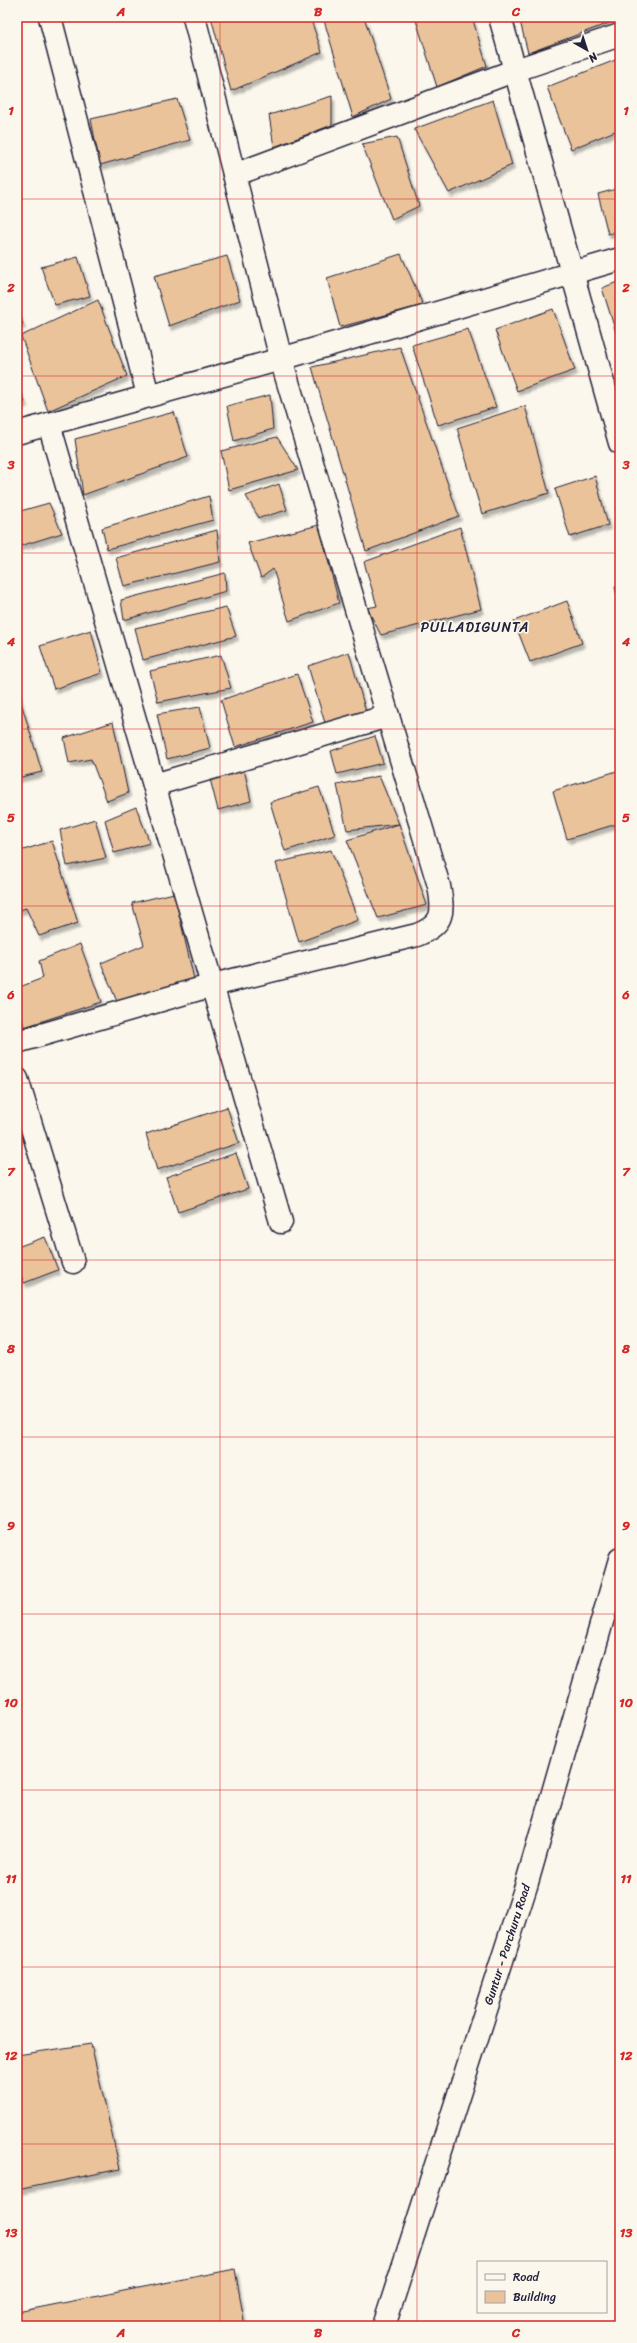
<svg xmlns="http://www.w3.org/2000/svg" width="637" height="2343" viewBox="0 0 637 2343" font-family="Sriracha,sans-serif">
<defs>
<filter id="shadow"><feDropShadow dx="2.5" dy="4.5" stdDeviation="1" flood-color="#0004"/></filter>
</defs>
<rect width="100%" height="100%" fill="#fbf7ec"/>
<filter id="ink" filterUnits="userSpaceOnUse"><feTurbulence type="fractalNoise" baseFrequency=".025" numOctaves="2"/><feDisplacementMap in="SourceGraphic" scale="8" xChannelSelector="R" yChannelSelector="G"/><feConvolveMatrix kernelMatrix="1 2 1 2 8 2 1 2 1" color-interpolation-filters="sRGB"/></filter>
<g filter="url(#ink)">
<g fill="#ebc39b" stroke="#22223b" filter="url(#shadow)">
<polygon points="211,17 310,17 322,52 231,91"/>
<polygon points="323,17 364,17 391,99 353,117"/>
<polygon points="415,17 472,17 487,66 437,87"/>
<polygon points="519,17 620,17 620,19 528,53"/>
<polygon points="618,59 620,129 571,149 547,87"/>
<polygon points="332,96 332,125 274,147 269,115"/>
<polygon points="177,99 190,140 100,165 91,119"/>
<polygon points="493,100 512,165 449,193 414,129"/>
<polygon points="397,137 419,206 392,219 362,144"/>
<polygon points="620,188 620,231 608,234 598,194"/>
<polygon points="401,254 423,305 340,327 327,278"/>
<polygon points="227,256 240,300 169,326 154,276"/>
<polygon points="78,257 90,296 55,305 41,267"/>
<polygon points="620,281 620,345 602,288"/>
<polygon points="98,300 127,376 48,411 21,336"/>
<polygon points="553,309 575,370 517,391 495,330"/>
<polygon points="17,310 23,324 17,326"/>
<polygon points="468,329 496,407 438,425 412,345"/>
<polygon points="400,347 459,516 366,551 312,367"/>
<polygon points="17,385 25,402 17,406"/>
<polygon points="270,395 273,429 234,441 227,406"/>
<polygon points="525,406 549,493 482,514 457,428"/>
<polygon points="174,412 188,457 83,495 75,439"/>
<polygon points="277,437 298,470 229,490 221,451"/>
<polygon points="595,476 608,525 570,537 555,489"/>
<polygon points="279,484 287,510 259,518 246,496"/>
<polygon points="209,496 213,520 107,549 102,528"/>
<polygon points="49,503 62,533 17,547 17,512"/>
<polygon points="319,525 339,603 289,621 273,569 261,578 248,543"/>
<polygon points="460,527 481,609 381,635 367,608 377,606 364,562"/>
<polygon points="217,530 220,562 124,586 116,558"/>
<polygon points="225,573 226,591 124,620 121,600"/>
<polygon points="620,585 620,609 615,587"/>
<polygon points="567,601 582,643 530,662 514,621"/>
<polygon points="226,607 236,636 143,660 135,628"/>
<polygon points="91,630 102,673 54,689 40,646"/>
<polygon points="349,652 366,712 325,723 308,666"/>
<polygon points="221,655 231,688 158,702 150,671"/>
<polygon points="297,674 313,722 235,747 221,700"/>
<polygon points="17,689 42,772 17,778"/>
<polygon points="200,707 210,748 167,759 157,714"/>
<polygon points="113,722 128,793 107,801 91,759 69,763 64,738"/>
<polygon points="375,736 383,763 337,774 331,751"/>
<polygon points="244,769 251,801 218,810 210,779"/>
<polygon points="620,770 620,823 567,839 553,791"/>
<polygon points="379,776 399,824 347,830 337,785"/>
<polygon points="319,787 335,835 285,851 270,802"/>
<polygon points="136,807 150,843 114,853 105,820"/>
<polygon points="95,819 106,858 67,866 60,830"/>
<polygon points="399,824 427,905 378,918 347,840"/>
<polygon points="52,841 78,923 39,936 26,908 17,911 17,852"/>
<polygon points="331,850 358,920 299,942 276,863"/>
<polygon points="174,893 194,979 118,1004 101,963 144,945 132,903"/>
<polygon points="80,944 101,1002 24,1027 17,999 17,988 43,978 39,961"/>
<polygon points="227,1107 239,1143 157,1170 146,1134"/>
<polygon points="236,1153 248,1189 178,1212 166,1177"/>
<polygon points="45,1237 58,1270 24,1283 17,1265 17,1247"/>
<polygon points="91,2044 120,2169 17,2190 17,2055"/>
<polygon points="235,2269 245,2326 17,2326 17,2312"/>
</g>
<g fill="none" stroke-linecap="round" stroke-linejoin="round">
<g stroke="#22223b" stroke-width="25">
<g id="street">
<polyline points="50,17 148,395"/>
<polyline points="500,17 620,443"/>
<polyline points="234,175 516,70 620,35"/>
<polyline points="49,424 281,1222"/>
<polyline points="154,785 388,716"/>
<path d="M17,1042L213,985L417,935C444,924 444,913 439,886L281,359L194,17"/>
<polyline points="17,1079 73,1262"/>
</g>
</g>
<g stroke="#22223b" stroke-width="25">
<polyline id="secondary" points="17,433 281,359 620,259"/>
</g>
<g stroke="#22223b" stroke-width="25">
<g id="primary">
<path id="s1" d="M384,2326L526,1886L620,1559"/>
</g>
</g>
<use href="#street" stroke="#fbf7ec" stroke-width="22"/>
<use href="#secondary" stroke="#fbf7ec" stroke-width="22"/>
<use href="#primary" stroke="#fbf7ec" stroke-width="22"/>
</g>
</g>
<path fill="none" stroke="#d62828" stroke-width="1" stroke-opacity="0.55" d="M220,17V2326M417,17V2326M17,199H620M17,376H620M17,553H620M17,729H620M17,906H620M17,1083H620M17,1260H620M17,1437H620M17,1614H620M17,1790H620M17,1967H620M17,2144H620"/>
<g text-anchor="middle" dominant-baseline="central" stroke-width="3.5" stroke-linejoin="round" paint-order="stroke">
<g font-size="12" fill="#22223b" stroke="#fbf7ec">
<text stroke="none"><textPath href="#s1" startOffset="401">Guntur - Parchuru Road</textPath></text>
</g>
<g font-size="14" letter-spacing="1" fill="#22223b" stroke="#fbf7ec">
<text x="475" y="627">PULLADIGUNTA</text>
</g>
</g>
<rect width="637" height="2343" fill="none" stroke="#fbf7ec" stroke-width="44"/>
<rect x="477" y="2261" width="130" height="52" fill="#fbf7ec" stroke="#a4a2a5"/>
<rect x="485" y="2274" width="20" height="6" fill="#fbf7ec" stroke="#a4a2a5"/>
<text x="513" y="2281" font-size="12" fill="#22223b">Road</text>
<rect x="485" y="2291" width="20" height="12" fill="#ebc39b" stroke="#a4a2a5"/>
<text x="513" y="2301" font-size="12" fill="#22223b">Building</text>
<g transform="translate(587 50) rotate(141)" stroke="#fbf7ec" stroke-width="3" paint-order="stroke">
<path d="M0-3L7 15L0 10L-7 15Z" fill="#22223b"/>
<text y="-6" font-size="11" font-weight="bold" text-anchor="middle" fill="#22223b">N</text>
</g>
<rect x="22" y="22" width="593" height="2299" fill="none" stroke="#d62828" stroke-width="1.5"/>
<g font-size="13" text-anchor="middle" font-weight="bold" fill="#d62828">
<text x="121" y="16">A</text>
<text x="318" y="16">B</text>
<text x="516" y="16">C</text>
<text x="11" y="115">1</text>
<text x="626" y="115">1</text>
<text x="11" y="292">2</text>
<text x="626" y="292">2</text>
<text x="11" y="469">3</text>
<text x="626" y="469">3</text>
<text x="11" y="646">4</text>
<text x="626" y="646">4</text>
<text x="11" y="822">5</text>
<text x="626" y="822">5</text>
<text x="11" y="999">6</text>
<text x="626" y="999">6</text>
<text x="11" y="1176">7</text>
<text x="626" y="1176">7</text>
<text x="11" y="1353">8</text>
<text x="626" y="1353">8</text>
<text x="11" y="1530">9</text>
<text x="626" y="1530">9</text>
<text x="11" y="1707">10</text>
<text x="626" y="1707">10</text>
<text x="11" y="1883">11</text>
<text x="626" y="1883">11</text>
<text x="11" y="2060">12</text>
<text x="626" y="2060">12</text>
<text x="11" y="2237">13</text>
<text x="626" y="2237">13</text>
<text x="121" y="2337">A</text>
<text x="318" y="2337">B</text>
<text x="516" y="2337">C</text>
</g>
</svg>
